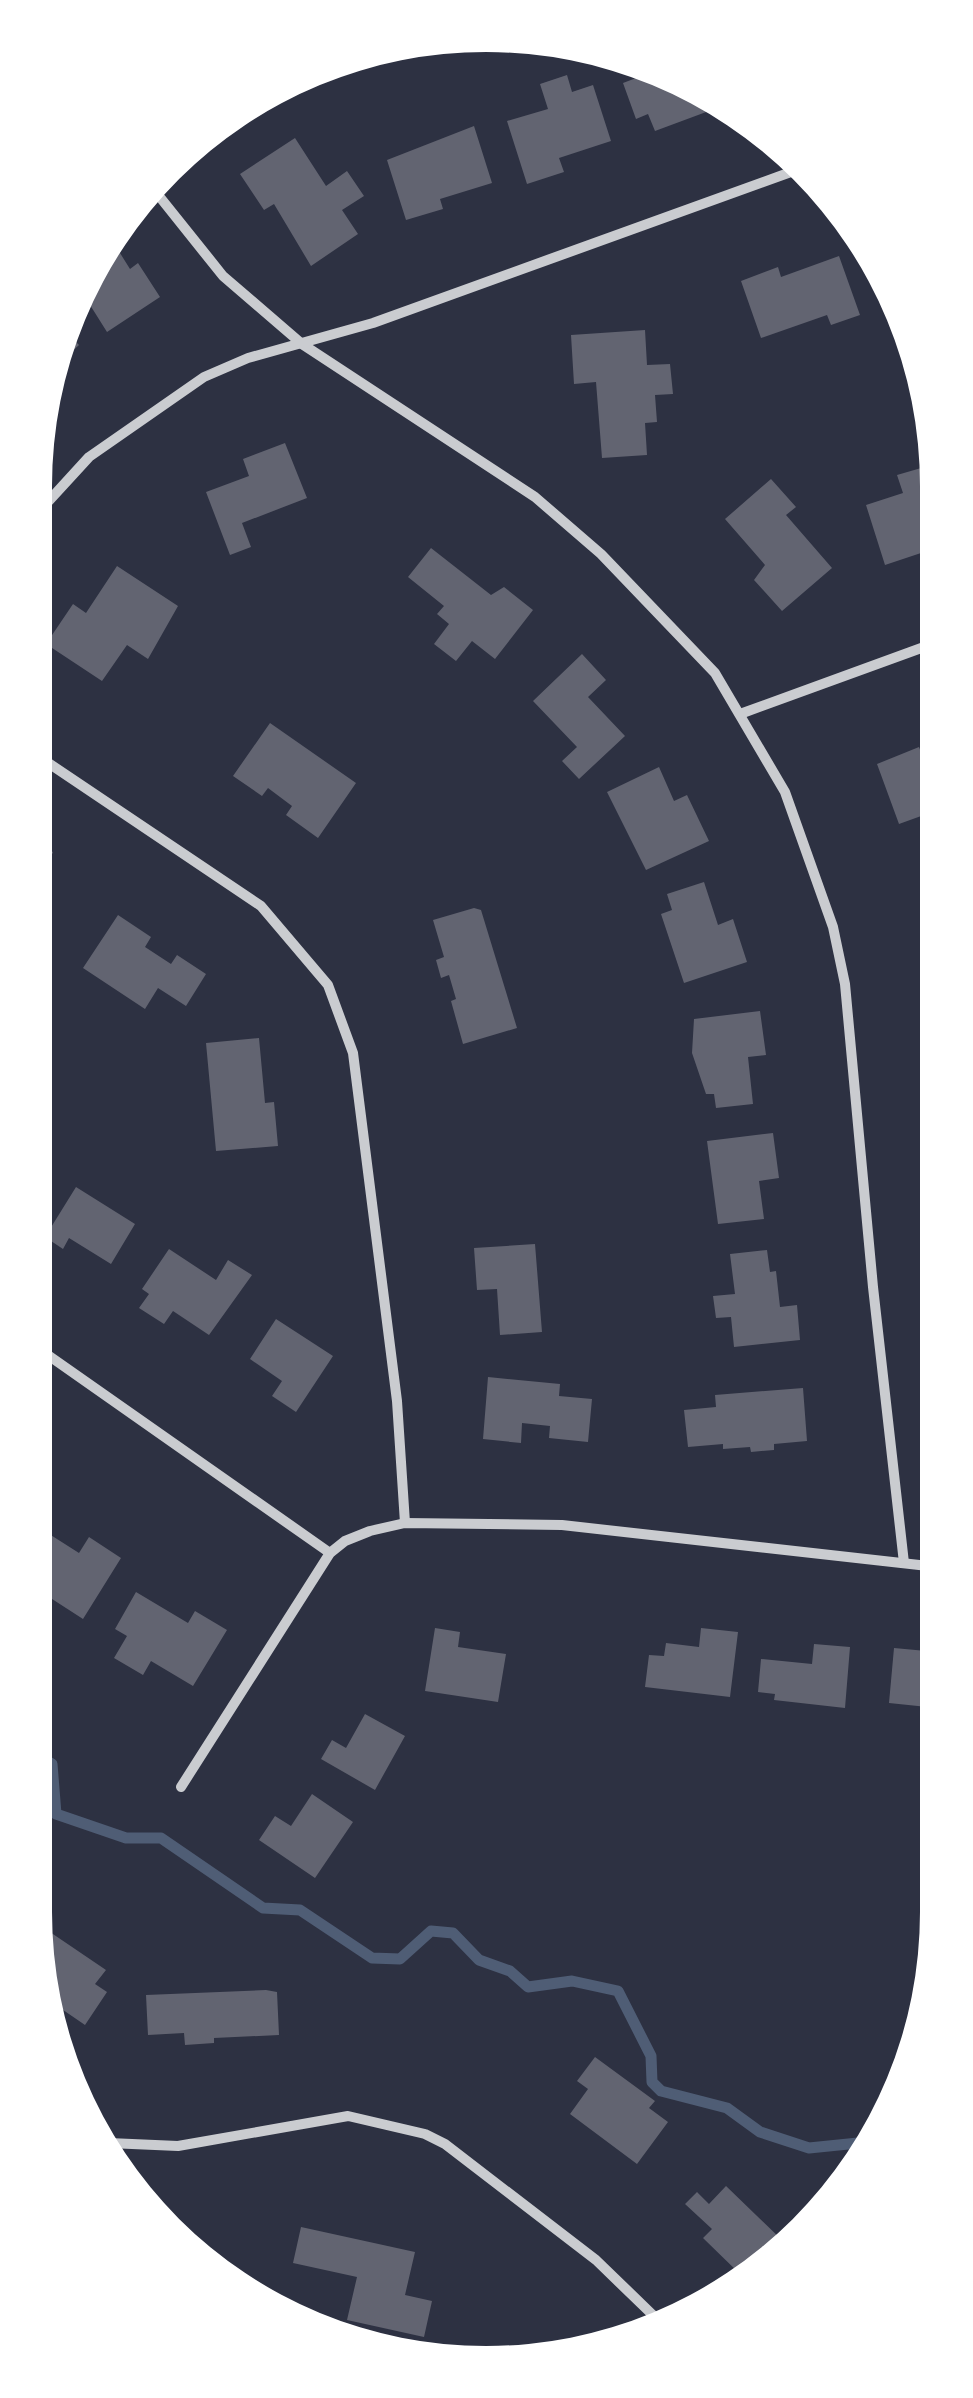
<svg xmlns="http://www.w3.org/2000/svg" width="973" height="2398" viewBox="0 0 973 2398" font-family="Arial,sans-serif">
<rect width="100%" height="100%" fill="#2d3142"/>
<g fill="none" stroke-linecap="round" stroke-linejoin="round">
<polyline stroke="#4f5d75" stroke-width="11" points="35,1754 52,1764 56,1814 126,1838 161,1838 263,1908 300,1910 372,1958 400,1959 431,1931 453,1933 479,1960 510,1971 528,1987 572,1981 618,1991 651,2056 652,2082 661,2091 727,2108 760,2132 809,2148 868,2142"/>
</g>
<g fill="#626471">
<polygon points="640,63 647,66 725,105 655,131 648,114 636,119 623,83 644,75"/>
<polygon points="567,75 572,92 593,85 611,141 559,158 564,172 527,184 507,121 548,109 540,84"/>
<polygon points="474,126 492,183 440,199 443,209 406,220 387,160"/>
<polygon points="295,138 326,186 347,171 364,196 342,210 358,234 311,266 274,204 264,210 240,174"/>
<polygon points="115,245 130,269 138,263 160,297 107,332 85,297"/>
<polygon points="868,251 892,287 895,298 886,302"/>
<polygon points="839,256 860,315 831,325 827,315 761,338 741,281 778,267 781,277"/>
<polygon points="645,330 647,365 670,364 673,394 655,395 657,422 645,423 647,455 602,458 596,382 574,384 571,335"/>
<polygon points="65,331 79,345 54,368 59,342"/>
<polygon points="285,443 307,498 242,523 251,547 230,555 206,492 249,476 243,459"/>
<polygon points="928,466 934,482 934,531 922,535 927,551 885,565 866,505 903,493 897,475"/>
<polygon points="771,479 796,507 786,515 832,568 782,611 754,580 765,565 725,519"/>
<polygon points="431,548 491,595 504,587 533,610 495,659 472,641 456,661 434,644 449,624 437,614 444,606 408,577"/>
<polygon points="117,566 178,606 148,659 127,645 102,681 46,644 73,604 86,613"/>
<polygon points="582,654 606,680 588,697 625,736 579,779 562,761 577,747 533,701"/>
<polygon points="270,723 356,783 318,838 286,815 292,806 268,788 262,796 233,776"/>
<polygon points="919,747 925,762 935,758 935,811 899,824 877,764"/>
<polygon points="659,767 674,801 687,795 709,841 646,870 607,792"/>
<polygon points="35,844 53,852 35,894"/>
<polygon points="935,867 935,961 931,962 921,868"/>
<polygon points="704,882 718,925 733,919 747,962 684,983 661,914 672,910 667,894"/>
<polygon points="474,908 481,910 517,1028 463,1044 451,1001 456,999 449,975 441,978 436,960 444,957 433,920"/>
<polygon points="118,915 151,937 145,947 171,964 177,955 206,974 186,1006 158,988 145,1009 83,968"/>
<polygon points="760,1011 766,1055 748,1057 753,1104 716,1108 714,1094 706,1094 692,1053 694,1019"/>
<polygon points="259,1038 265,1103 274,1102 278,1146 216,1151 206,1043"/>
<polygon points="773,1133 779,1178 759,1181 764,1219 718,1224 707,1141"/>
<polygon points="76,1187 135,1224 111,1264 69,1238 63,1249 45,1237"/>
<polygon points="535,1244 542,1332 500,1335 497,1289 477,1290 474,1248"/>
<polygon points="169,1249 216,1280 228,1260 252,1275 209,1335 173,1311 164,1324 139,1308 149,1294 142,1289"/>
<polygon points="767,1250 770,1272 776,1271 780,1307 797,1305 800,1340 734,1347 731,1317 716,1318 713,1296 735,1294 730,1254"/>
<polygon points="276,1319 333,1356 296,1412 272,1396 282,1381 250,1359"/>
<polygon points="488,1377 560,1384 559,1396 592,1399 588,1442 549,1438 550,1426 522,1423 521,1443 483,1439"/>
<polygon points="803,1388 807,1441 774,1444 774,1450 751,1452 750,1447 723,1449 723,1444 688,1447 684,1410 716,1407 715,1395"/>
<polygon points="35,1525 79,1553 89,1537 121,1558 83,1619 35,1588"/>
<polygon points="136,1592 188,1623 195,1611 227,1630 193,1686 151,1661 143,1675 114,1658 127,1636 115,1629"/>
<polygon points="435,1628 460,1632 458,1647 506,1654 498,1702 425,1691"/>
<polygon points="701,1628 738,1632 730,1697 645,1687 649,1655 664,1656 666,1643 699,1647"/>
<polygon points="814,1644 850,1647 845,1708 774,1700 775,1694 758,1692 761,1659 812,1664"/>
<polygon points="894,1648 937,1652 937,1708 889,1703"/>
<polygon points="365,1714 405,1736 375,1790 321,1759 332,1740 346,1748"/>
<polygon points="312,1794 353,1822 315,1878 259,1840 275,1816 291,1826"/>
<polygon points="47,1930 106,1970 95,1984 107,1992 85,2025 50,2001 40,1940"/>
<polygon points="266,1990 277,1992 279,2035 214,2038 214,2043 185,2045 184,2033 148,2035 146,1995"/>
<polygon points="595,2057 655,2101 649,2108 668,2122 637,2164 570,2114 588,2089 577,2081"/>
<polygon points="726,2186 783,2241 742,2276 703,2238 712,2229 685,2204 697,2192 709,2204"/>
<polygon points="301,2227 415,2252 405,2295 432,2301 424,2337 347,2320 357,2277 293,2263"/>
</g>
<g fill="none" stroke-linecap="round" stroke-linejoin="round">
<g stroke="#caccd0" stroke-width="10">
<polyline points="151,186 223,276 302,344 535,497 601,554 715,673 785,792 833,927 845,984 873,1287 904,1563"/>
<polyline points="35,516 89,457 204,377 248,358 373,323 802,168"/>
<polyline points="740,714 935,643"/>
<polyline points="35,754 261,906 328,985 353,1053 397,1401 405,1523"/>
<polyline points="35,1346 330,1553"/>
<polyline points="181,1787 330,1553 345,1541 370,1531 405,1523 562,1525 937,1567"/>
<polyline points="109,2143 178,2146 348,2116 425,2134 445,2144 596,2260 660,2322"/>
</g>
</g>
<path d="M0 0H973V2398H0ZM486 52H486A434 434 0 0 1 920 486V1912A434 434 0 0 1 486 2346H486A434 434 0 0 1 52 1912V486A434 434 0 0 1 486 52Z" fill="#fff" fill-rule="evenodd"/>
</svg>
